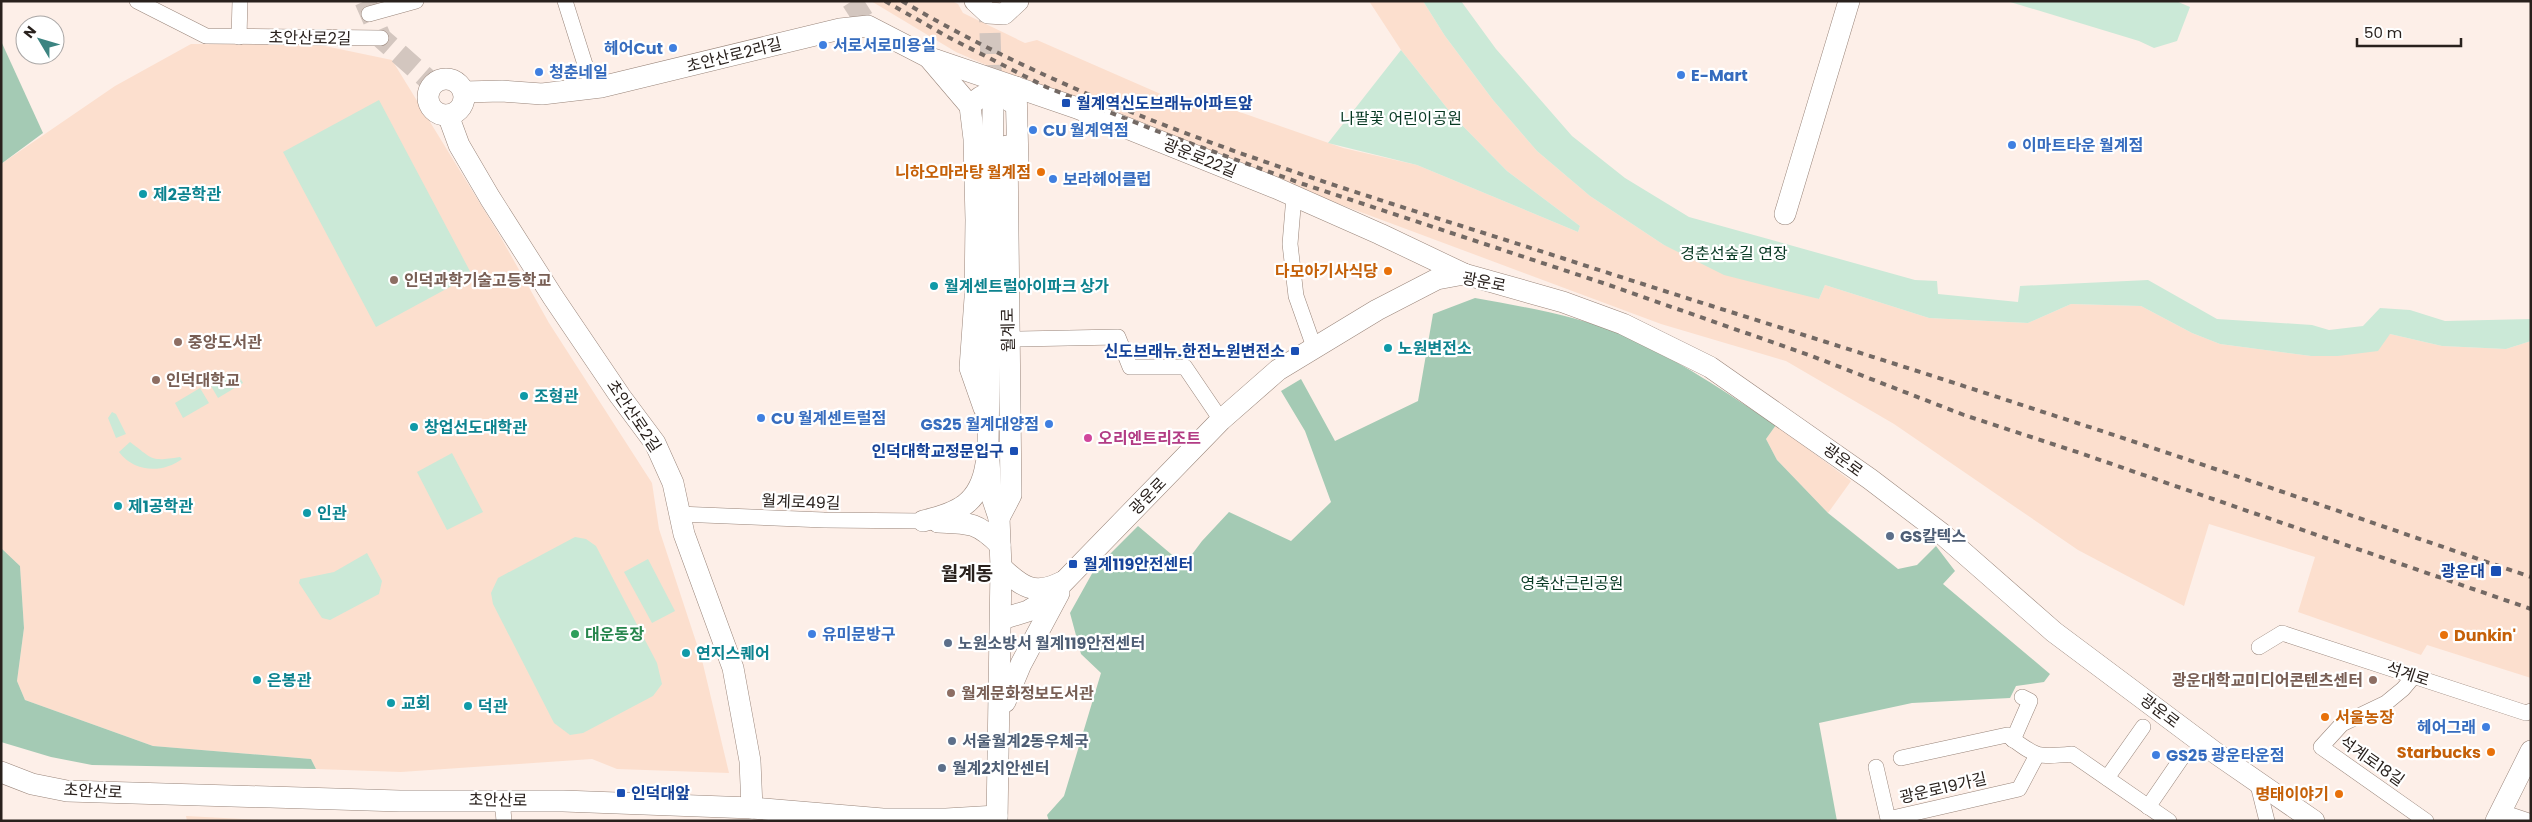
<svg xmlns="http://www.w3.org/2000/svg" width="2532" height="822" viewBox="0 0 2532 822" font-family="Poppins,'Noto Sans KR',sans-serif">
<rect width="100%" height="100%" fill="#fdefe8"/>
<g fill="#fcdfce">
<polygon points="871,1 952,1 958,4 963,13 1025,43 1037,40 1179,102 1231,109 1343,148 1417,165 1578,232 1580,226 1507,171 1454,117 1401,50 1369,1 1423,1 1445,36 1493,100 1537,151 1590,196 1664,245 1819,299 1825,285 1929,318 2028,323 2071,304 2141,306 2192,333 2220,344 2311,356 2338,356 2390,334 2442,346 2506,349 2531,341 2531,678 2427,645 2421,655 2298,612 2315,557 2209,524 2184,606 2078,550 1894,424 1786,361 1661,324 1111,119 956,52"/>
<polygon points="191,44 320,45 392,60 500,236 549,323 652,483 659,529 702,660 729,773 617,769 592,759 401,772 316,769 311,759 153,746 25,700 17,681 24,628 20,566 1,548 1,164 115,86"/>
<polygon points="1776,425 1851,481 1828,513 1777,460 1766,439"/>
<polygon points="186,816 280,821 187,821"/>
</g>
<g fill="#cbe9d7">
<polygon points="1423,1 1461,1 1496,49 1572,136 1625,178 1689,217 1915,280 1937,281 1938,294 2018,302 2020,286 2148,280 2217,319 2312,325 2329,330 2363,326 2380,308 2410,310 2445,321 2531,319 2531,341 2506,349 2442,346 2390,334 2378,351 2338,356 2311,356 2220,344 2192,333 2141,306 2071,304 2028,323 1929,318 1825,285 1819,299 1724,275 1664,245 1590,196 1537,151 1493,100 1445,36"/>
<polygon points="2007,1 2176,1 2190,7 2177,41 2154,48 2139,41"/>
<polygon points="1401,50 1454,117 1507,171 1580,226 1578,232 1417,165 1328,143"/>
<polygon points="379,100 472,275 376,327 283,152"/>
<polygon points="236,371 243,383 218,398 211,386"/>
<polygon points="200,388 209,403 183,418 175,403"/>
<polygon points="112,412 116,414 126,434 116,438 108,418"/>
<path d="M130,442C153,459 150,462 180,457L182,459C162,474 134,472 119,452Z"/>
<polygon points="452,453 483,512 447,530 417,472"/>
<polygon points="575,537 586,539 596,546 657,663 662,684 653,696 583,733 570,735 554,723 493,604 491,593 498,578"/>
<polygon points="367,553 382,581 379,594 330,620 322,618 299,583 300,579 334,572"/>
<polygon points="648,559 675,611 652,623 624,572"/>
</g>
<g fill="#a4cab4">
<polygon points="1,41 43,133 1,164"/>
<path d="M1475,298C1523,307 1577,315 1622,335C1677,358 1726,393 1776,425L1766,439L1777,460L1828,513L1898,569L1917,565L1936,546L1955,571L1943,584L2050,674L2044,682L2016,686L2010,698L1912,703L1819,723L1837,821H1049L1047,815L1064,796L1101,673L1081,654L1070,613L1094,570L1138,526L1184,565L1202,541L1229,512L1291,541L1331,502L1305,431L1281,391L1301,379L1335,441L1418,401L1433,314Z"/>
<polygon points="1,548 20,566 24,628 17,681 25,700 153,746 311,759 316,769 92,765 51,757 1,742"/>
</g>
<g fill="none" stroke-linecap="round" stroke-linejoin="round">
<g stroke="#d3c6bf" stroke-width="21" stroke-dasharray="21 11" stroke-linecap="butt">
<polyline points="365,1 381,38 433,84"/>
<polyline points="852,1 868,26"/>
<polyline points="989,1 992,96"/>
</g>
<g stroke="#99857a" stroke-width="16">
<g id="street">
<polyline points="137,1 206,36 381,38"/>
<polyline points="565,1 589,77 601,87"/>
<polyline points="369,14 416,1"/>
<polyline points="239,37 240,1"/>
<polyline points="1294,196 1290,244 1296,296 1314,347"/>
<polyline points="1019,339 1118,337 1130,367 1185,367 1221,420"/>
<polyline points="678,514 824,520 923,521"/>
<polyline points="2259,647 2282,633 2526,713 2531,711"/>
<polyline points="2414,676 2403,689 2386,703 2342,724 2321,747 2426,821"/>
<polyline points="2013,740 2030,701 2022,697"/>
<path d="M1901,758L2007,735C2036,756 2035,758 2072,754L2169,821"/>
<polyline points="1876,767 1888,819 2019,789 2037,755"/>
<polyline points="2107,778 2143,727"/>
<polyline points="2257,781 2267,821"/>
<polyline points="502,799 504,821"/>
<polyline points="2148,807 2183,756"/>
<polyline points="2502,812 2529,821"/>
</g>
</g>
<g stroke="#99857a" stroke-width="22">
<g id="secondary">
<polyline points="975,1 988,13 1004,14 1018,1"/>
<polyline points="930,59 970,106 974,139 976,220 975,298 970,368 984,408"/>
<circle cx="446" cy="97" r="18"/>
<polyline points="1016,87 1018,163"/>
<polyline points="464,92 502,91 542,94 601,87 840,29 868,26 930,58 1077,108 1276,188 1380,234 1464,274"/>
<path d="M970,106C980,95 1001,83 1011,102"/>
<polyline points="993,109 988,444 991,494 999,518 1001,567 997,821"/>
<polyline points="448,115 459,145 490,198 553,297 620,396 655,443 673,483 684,534 733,668 750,761 752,808"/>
<polyline points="1785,214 1849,1"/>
<polyline points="999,518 1011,495 1007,146"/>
<path d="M923,521C957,513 980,504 986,464"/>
<path d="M938,522C969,523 977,522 1000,545"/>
<path d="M1001,567C1022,587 1034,596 1062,582"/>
<polyline points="1002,619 1028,611 1046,600 1221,420 1278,370 1377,310 1437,279 1464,274 1563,302 1623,324 1710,367 1870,479 1941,533 2054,632 2217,754 2314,821"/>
<polyline points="1005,702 1021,664 1059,593"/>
<polyline points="1,772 32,784 67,791 400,801 563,801 752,808 883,819 946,819 997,816"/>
<polyline points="2496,821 2531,751"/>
</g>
</g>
<use href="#street" stroke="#fff" stroke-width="15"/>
<use href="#secondary" stroke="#fff" stroke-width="21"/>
<g stroke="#736964" stroke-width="4" stroke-dasharray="6 6" stroke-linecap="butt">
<polyline points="885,1 948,37 1046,87 1162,133 1303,184 1603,283 1809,355 1964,415 2080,453 2531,609"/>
<path d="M902,1C1107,122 1340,186 1565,259C1722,310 1880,358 2037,410C2202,463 2366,521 2531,577"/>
</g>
</g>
<g fill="#3f7fe0" stroke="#fff" stroke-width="2">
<circle cx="823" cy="45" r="5"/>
<circle cx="673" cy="48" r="5"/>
<circle cx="539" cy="72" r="5"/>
<circle cx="1681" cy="75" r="5"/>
<circle cx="1033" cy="130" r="5"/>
<circle cx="2012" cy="145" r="5"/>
<circle cx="1053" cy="179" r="5"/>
<circle cx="761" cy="418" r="5"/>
<circle cx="1049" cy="424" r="5"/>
<circle cx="812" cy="634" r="5"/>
<circle cx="2486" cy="727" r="5"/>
<circle cx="2156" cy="755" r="5"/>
</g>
<g fill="#1a4fb4" stroke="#fff" stroke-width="2">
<rect x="1061" y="98" width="10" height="10" rx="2.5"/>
<rect x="1290" y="346" width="10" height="10" rx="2.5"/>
<rect x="1009" y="446" width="10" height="10" rx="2.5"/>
<rect x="1068" y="559" width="10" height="10" rx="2.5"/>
<rect x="2490" y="565" width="12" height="12" rx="2.5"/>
<rect x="616" y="788" width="10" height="10" rx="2.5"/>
</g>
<g fill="#e8710a" stroke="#fff" stroke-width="2">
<circle cx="1041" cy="172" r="5"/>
<circle cx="1388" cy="271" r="5"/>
<circle cx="2444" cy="635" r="5"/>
<circle cx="2325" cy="717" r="5"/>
<circle cx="2491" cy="752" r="5"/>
<circle cx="2339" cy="794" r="5"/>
</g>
<g fill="#0f9aa8" stroke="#fff" stroke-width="2">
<circle cx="143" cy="194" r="5"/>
<circle cx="934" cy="286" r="5"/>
<circle cx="1388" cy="348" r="5"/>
<circle cx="524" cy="396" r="5"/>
<circle cx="414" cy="427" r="5"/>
<circle cx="118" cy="506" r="5"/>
<circle cx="307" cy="513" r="5"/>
<circle cx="686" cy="653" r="5"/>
<circle cx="257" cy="680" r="5"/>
<circle cx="391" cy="703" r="5"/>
<circle cx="468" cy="706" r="5"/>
</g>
<g fill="#8d6e63" stroke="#fff" stroke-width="2">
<circle cx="394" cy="280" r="5"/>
<circle cx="178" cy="342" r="5"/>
<circle cx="156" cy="380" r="5"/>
<circle cx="2373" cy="680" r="5"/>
<circle cx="951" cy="693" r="5"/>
</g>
<circle fill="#d1479c" stroke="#fff" stroke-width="2" cx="1088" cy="438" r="5"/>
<g fill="#5c6f8a" stroke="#fff" stroke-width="2">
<circle cx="1890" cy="536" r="5"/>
<circle cx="948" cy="643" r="5"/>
<circle cx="952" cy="741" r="5"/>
<circle cx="942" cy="768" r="5"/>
</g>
<circle fill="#2e9e5b" stroke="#fff" stroke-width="2" cx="575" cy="634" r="5"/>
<g text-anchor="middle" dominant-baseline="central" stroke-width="4.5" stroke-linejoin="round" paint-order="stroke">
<g font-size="16" fill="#29211d" stroke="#fff">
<text transform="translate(310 38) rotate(1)">초안산로2길</text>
<text transform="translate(734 55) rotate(-14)">초안산로2라길</text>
<text transform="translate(1200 158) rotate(22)">광운로22길</text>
<text transform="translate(1484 282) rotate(11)">광운로</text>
<text transform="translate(1008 330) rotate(-91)">월계로</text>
<text transform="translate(634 416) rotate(56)">초안산로2길</text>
<text transform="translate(1843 460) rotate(36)">광운로</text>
<text transform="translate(1148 496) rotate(-46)">광운로</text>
<text transform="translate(801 502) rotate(2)">월계로49길</text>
<text transform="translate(2408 674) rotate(18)">석계로</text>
<text transform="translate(2160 711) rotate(37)">광운로</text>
<text transform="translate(2372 761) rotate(35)">석계로18길</text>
<text transform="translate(1943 788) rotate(-13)">광운로19가길</text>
<text transform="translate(93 791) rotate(3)">초안산로</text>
<text transform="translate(498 800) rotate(1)">초안산로</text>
</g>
<g font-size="16" font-weight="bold" fill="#366cbe" stroke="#fff" text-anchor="start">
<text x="833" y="45">서로서로미용실</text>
<text x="663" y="48" text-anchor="end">헤어Cut</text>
<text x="549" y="72">청춘네일</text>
<text x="1691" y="75">E-Mart</text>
<text x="1043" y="130">CU 월계역점</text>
<text x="2022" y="145">이마트타운 월계점</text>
<text x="1063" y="179">보라헤어클럽</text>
<text x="771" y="418">CU 월계센트럴점</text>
<text x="1039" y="424" text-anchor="end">GS25 월계대양점</text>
<text x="822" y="634">유미문방구</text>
<text x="2476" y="727" text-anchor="end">헤어그래</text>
<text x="2166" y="755">GS25 광운타운점</text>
</g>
<g font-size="16" font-weight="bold" fill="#164399" stroke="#fff" text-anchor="start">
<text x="1076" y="103">월계역신도브래뉴아파트앞</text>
<text x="1285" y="351" text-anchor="end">신도브래뉴.한전노원변전소</text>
<text x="1004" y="451" text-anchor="end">인덕대학교정문입구</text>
<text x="1083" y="564">월계119안전센터</text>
<text x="2485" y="571" text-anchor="end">광운대</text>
<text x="631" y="793">인덕대앞</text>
</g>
<g font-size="16" fill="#073923" stroke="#fff">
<text x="1401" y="118">나팔꽃 어린이공원</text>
<text x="1734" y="253">경춘선숲길 연장</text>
<text x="1572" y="583">영축산근린공원</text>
</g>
<g font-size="16" font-weight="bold" fill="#c56008" stroke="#fff" text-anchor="end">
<text x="1031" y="172">니하오마라탕 월계점</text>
<text x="1378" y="271">다모아기사식당</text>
<text x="2454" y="635" text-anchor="start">Dunkin'</text>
<text x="2335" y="717" text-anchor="start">서울농장</text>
<text x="2481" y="752">Starbucks</text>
<text x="2329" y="794">명태이야기</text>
</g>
<g font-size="16" font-weight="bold" fill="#0d838f" stroke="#fff" text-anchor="start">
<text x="153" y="194">제2공학관</text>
<text x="944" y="286">월계센트럴아이파크 상가</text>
<text x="1398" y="348">노원변전소</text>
<text x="534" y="396">조형관</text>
<text x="424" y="427">창업선도대학관</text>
<text x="128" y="506">제1공학관</text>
<text x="317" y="513">인관</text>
<text x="696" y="653">연지스퀘어</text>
<text x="267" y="680">은봉관</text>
<text x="401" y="703">교회</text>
<text x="478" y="706">덕관</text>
</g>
<g font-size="16" font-weight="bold" fill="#785e54" stroke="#fff" text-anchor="start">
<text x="404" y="280">인덕과학기술고등학교</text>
<text x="188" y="342">중앙도서관</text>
<text x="166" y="380">인덕대학교</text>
<text x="2363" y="680" text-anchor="end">광운대학교미디어콘텐츠센터</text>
<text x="961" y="693">월계문화정보도서관</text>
</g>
<g font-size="16" font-weight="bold" fill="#b23c85" stroke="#fff" text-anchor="start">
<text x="1098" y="438">오리엔트리조트</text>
</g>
<g font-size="16" font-weight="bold" fill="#4e5e75" stroke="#fff" text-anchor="start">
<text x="1900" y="536">GS칼텍스</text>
<text x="958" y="643">노원소방서 월계119안전센터</text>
<text x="962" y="741">서울월계2동우체국</text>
<text x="952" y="768">월계2치안센터</text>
</g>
<g font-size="16" font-weight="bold" fill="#27864d" stroke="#fff" text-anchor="start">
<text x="585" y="634">대운동장</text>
</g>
<g font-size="19" font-weight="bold" fill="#29211d" stroke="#fff">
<text x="967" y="573">월계동</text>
</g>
</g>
<rect width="2532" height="822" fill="none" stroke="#29211d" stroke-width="5"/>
<g transform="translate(40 40) rotate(308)"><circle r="24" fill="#ffffff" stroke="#a9a6a5"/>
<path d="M0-4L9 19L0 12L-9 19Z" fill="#3c8481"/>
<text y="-8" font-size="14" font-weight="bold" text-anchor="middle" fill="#29211d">N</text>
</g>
<path d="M2357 38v8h104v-8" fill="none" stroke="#29211d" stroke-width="2.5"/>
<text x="2364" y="38" font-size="15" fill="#29211d" stroke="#ffffff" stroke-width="4" paint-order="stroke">50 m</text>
</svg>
